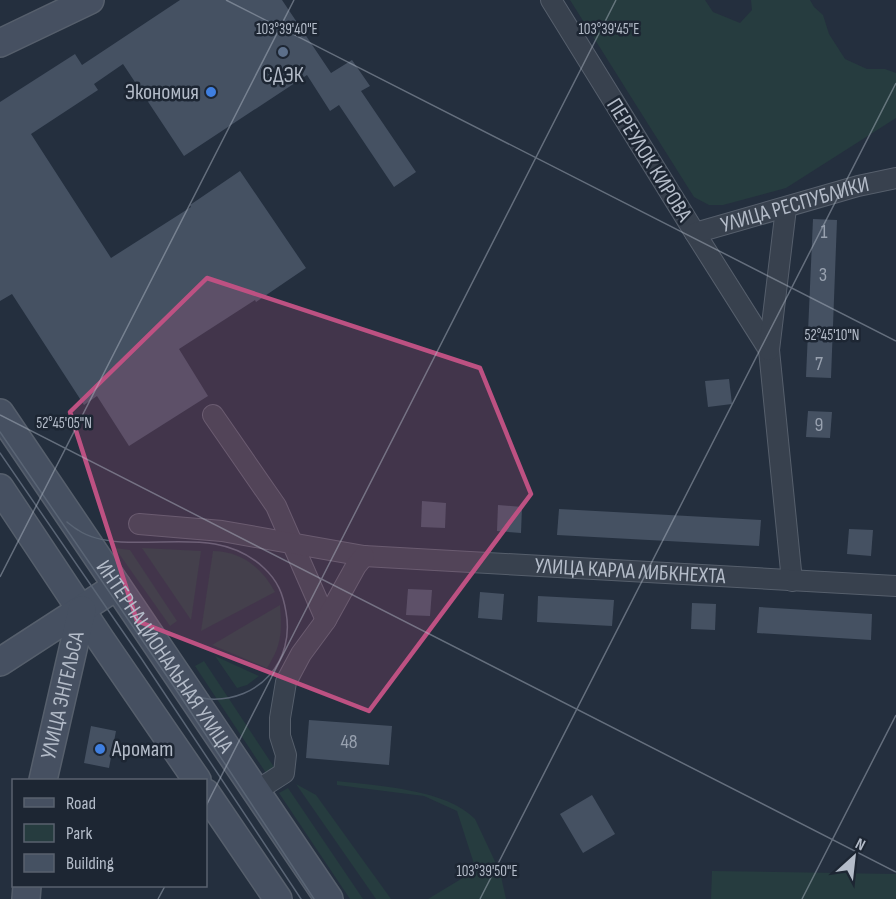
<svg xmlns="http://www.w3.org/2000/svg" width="896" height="899" viewBox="0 0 896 899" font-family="'Sofia Sans Condensed',sans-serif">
<rect width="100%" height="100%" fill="#242f3e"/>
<g fill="#263c3f">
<polygon points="570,0 705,0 713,12 740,23 752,10 751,0 810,0 814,7 823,15 829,34 845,59 867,69 885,69 896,73 896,118 786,188 723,205 709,205 694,197"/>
<polygon points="115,548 130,550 177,621 170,626"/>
<polygon points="142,548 201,551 191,620"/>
<path d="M213,551C241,551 262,568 275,592L201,631Z"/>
<path d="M280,605C282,632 282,645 267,668L212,645Z"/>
<polygon points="215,656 259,676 247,685 237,688"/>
<polygon points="204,661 274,767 266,773 195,666"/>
<path d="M337,781C378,786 446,789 475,819L500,872L506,899H428L476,870L457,811L424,796L337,785Z"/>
<polygon points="296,784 316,795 391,899 376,899"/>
<polygon points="288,788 363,899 350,899 279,793"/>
<polygon points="712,871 896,874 896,899 711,899"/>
</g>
<g fill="#455162">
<polygon points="180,0 282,0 331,73 352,60 370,86 361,91 416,172 394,187 339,105 330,111 307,75 184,156 123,64 94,84 98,90 31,134 111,258 191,207 190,205 240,171 306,268 256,302 255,300 179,349 208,396 129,446 97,396 84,405 12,294 0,301 0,102 75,54 82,65"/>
<polygon points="813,219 837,220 831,378 806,377"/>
<polygon points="729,379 732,404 708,407 705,381"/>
<polygon points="808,411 832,412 830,438 806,437"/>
<polygon points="422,501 446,503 445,528 421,527"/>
<polygon points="498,505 522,507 521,533 497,531"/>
<polygon points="559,509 761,520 759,546 557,535"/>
<polygon points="849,529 873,530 871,556 847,554"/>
<polygon points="408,589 432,590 430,616 406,615"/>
<polygon points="480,592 504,594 502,620 478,618"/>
<polygon points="538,596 614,600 612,626 537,622"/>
<polygon points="692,603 716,604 715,630 691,629"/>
<polygon points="759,607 872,614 871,640 757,633"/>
<polygon points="309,720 392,726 389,765 306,758"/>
<polygon points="91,726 116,731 109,768 84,763"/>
<polygon points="592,795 615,834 583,853 560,814"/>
</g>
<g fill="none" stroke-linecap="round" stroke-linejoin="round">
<g stroke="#565f6c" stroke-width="22">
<g id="street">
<polyline points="551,0 695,233 769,350 792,581"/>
<path id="s1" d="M695,233L858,186L896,178"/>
<polyline points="769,350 786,208"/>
<polyline points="213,415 276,506 326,620"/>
<path id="s2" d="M139,524L222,531L364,556L896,586"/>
<polyline points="256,791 284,773 286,755 280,736 280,718 286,682 301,654 326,620 356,566 364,556"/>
</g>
</g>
<g stroke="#565f6c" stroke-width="30">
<g id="secondary">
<polyline points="0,43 90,0"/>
<path id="s3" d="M0,413L329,899"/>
<polyline points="0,488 101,640 197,780"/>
<polyline points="0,662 117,586"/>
<path id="s4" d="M43,780L82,610"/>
<polyline points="206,793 278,899"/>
<polyline points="26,899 27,886"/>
</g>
</g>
<use href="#street" stroke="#38414e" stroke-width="20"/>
<use href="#secondary" stroke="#465061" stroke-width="27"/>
<g stroke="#5a6575" stroke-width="1.5">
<polyline points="0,432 175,688 314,899"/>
<polyline points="0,453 141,658 301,899"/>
<path d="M67,522C71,525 74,528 78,530C91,539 107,541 121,542C172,545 224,530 264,568C278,581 283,594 286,612C295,661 259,702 209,699C196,698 186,693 175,688"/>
</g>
</g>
<path fill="#bd5182" fill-opacity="0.2" stroke="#bd5182" stroke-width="4.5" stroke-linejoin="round" d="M207,278L480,368L531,494L369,711L137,621L70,412Z"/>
<path fill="none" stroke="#b4bcc9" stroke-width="1.5" stroke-opacity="0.45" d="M226,0L896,341M0,415L896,872M0,577L294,0M206,806L616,0M158,899L165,886M480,899L896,83M802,899L896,715"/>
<circle fill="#5c6f8a" stroke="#1d2633" stroke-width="2" cx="283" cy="52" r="6"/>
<g fill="#3f7fe0" stroke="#1d2633" stroke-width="2">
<circle cx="211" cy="92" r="6"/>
<circle cx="100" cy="749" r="6"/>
</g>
<g text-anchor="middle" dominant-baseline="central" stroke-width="5" stroke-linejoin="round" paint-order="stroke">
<g font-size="20" fill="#98a1af">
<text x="824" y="232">1</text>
<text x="823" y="275">3</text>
<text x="819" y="364">7</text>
<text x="819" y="425">9</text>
<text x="349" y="742">48</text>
</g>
<g font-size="22" fill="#b4bcc9" stroke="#1d2633">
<text x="283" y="75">СДЭК</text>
<text x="199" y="92" text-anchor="end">Экономия</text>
<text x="112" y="749" text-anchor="start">Аромат</text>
</g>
<g font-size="22" fill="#b4bcc9" stroke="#1d2633">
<text transform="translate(649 160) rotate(58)">ПЕРЕУЛОК КИРОВА</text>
<text stroke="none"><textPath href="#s1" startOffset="104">УЛИЦА РЕСПУБЛИКИ</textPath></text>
<text stroke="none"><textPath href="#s2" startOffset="494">УЛИЦА КАРЛА ЛИБКНЕХТА</textPath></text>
<text stroke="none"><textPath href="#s3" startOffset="294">ИНТЕРНАЦИОНАЛЬНАЯ УЛИЦА</textPath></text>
<text stroke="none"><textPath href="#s4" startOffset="87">УЛИЦА ЭНГЕЛЬСА</textPath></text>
</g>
</g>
<g font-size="15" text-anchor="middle" fill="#b4bcc9" stroke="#1d2633" stroke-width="5" stroke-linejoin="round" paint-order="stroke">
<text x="287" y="34">103°39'40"E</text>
<text x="609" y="34">103°39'45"E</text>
<text x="832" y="340">52°45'10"N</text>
<text x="64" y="428">52°45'05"N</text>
<text x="487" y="876">103°39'50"E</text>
</g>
<rect x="12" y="779" width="195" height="108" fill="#1d2633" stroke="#59626f" stroke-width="1.5"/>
<rect x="24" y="798" width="30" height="9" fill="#465061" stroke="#59626f" stroke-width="1.5"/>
<text x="66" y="809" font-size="18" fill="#b4bcc9">Road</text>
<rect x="24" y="824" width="30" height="18" fill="#263c3f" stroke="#59626f" stroke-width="1.5"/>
<text x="66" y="839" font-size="18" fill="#b4bcc9">Park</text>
<rect x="24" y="854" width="30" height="18" fill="#455162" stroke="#59626f" stroke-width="1.5"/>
<text x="66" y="869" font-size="18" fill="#b4bcc9">Building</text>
<g transform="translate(854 857) rotate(27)" stroke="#1d2633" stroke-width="4.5" paint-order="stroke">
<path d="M0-4.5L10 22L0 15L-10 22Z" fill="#b4bcc9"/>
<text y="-9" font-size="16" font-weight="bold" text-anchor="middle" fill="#b4bcc9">N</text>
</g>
</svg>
